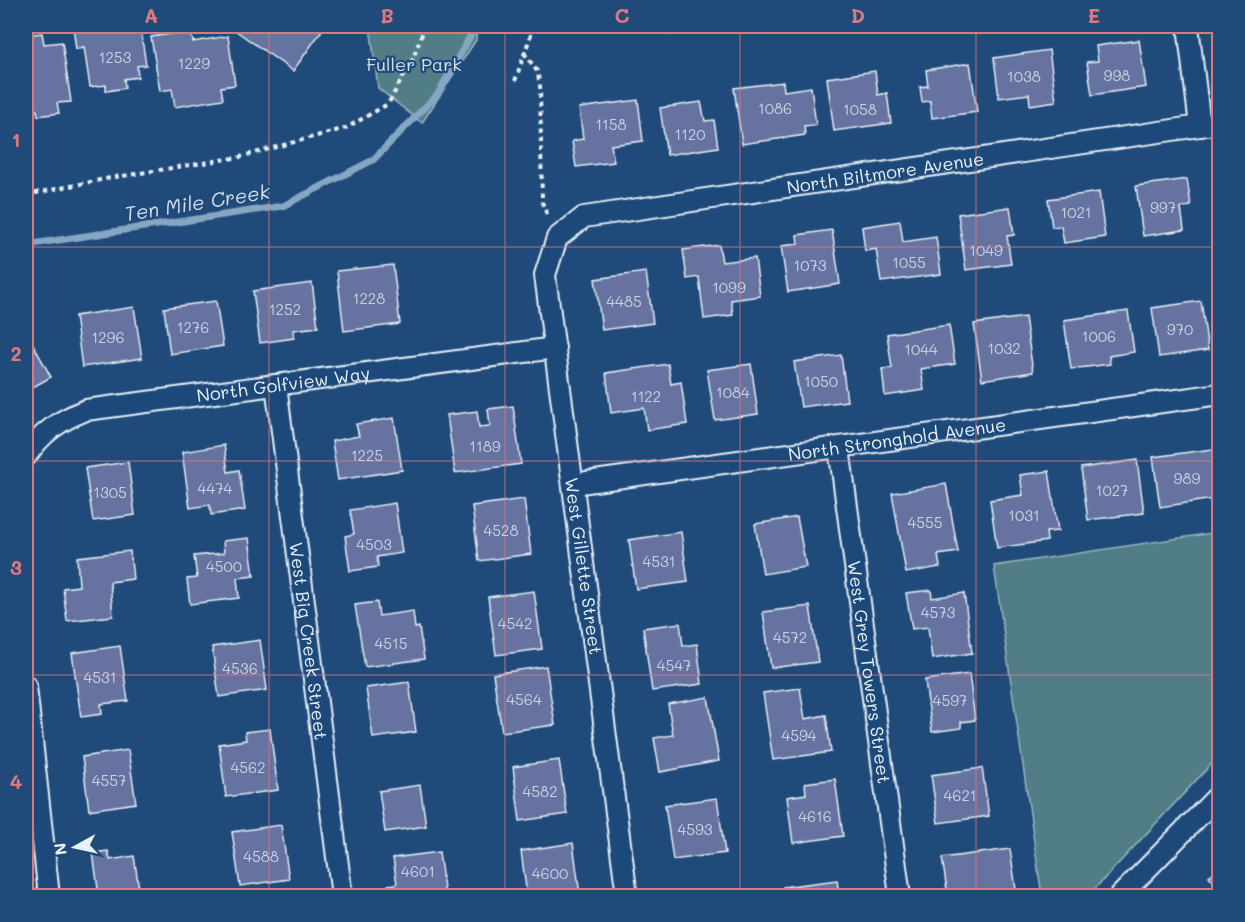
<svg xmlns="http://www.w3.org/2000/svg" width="1245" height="922" viewBox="0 0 1245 922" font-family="Mali,sans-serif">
<rect width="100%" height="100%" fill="#1f4a7a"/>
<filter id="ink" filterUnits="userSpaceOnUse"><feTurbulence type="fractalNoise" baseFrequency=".0167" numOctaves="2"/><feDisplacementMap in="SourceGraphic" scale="12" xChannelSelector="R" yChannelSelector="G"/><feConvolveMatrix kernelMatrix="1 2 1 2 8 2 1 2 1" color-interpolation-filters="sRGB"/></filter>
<g filter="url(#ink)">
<g fill="#517d86" stroke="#9cb7bf" stroke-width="1.5">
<polygon points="370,26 477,26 476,40 422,123 378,88"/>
<polygon points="1219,532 1219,756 1088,896 1042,896 994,566"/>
</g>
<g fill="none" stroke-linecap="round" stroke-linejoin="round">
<polyline stroke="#85a7c3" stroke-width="7" points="26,245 283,206 373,160 438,94 476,26"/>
</g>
<g fill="#6673a0" stroke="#e8f1f8" stroke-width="1.5">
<polygon points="73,26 140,26 146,65 137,66 138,77 124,79 125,88 106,91 106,85 90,87 84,47 76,49"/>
<polygon points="234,26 325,26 293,71 232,28"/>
<polygon points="667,26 723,26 724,27 668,35"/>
<polygon points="191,31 193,42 228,36 235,85 221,87 223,99 175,107 172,89 160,91 151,37"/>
<polygon points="42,33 44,44 62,42 71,102 57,103 59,113 38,116 37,110 26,112 26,35"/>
<polygon points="1139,40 1146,87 1092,95 1087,62 1098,61 1096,46"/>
<polygon points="1049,50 1056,101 1030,105 1029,94 999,98 994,58"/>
<polygon points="970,63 977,112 932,118 930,101 922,102 920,87 928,86 926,70"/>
<polygon points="875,71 878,95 887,93 891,123 834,131 827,78"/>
<polygon points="783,82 784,91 811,87 816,125 804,126 805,135 742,144 734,88"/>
<polygon points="638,100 643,141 611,145 614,162 576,167 572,141 583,139 579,108"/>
<polygon points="701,102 705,121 714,120 718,147 667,155 660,108"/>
<polygon points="1187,179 1191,206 1181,208 1184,230 1143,236 1136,186"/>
<polygon points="1099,192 1105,237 1064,243 1061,226 1052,227 1048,199"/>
<polygon points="1010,207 1014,235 1007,236 1011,264 966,270 958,214"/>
<polygon points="900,221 903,242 936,237 941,274 881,282 876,249 865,251 862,227"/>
<polygon points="832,230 840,284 788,292 781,246 798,244 797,235"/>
<polygon points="719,245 722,262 755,258 760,296 731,300 733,315 704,319 699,277 687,279 683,250"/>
<polygon points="393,265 400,324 344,331 337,271"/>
<polygon points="646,272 653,323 602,330 595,279"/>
<polygon points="312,283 318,327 293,330 294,338 260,343 253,291"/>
<polygon points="216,301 223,346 170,354 164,308"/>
<polygon points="1201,301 1208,350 1159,357 1152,308"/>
<polygon points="134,307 142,358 82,367 75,316"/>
<polygon points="1128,311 1134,352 1109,356 1110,364 1071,369 1064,320"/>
<polygon points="1025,317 1033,372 982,380 974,324"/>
<polygon points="949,325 955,364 921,369 924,390 885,396 882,369 892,368 887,334"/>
<polygon points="29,337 51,377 26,391 26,339"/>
<polygon points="841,355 847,401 801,407 794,362"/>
<polygon points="668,364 671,384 681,382 687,424 647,430 644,408 611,413 606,373"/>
<polygon points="751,364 758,414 715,420 707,370"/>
<polygon points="513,406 521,464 455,473 447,415 477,411 479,427 490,426 488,409"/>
<polygon points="394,418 402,470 338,480 332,441 359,436 356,424"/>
<polygon points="224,445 228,472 239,470 245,510 211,515 210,505 190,508 182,452"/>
<polygon points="1220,448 1220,498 1160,507 1153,457"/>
<polygon points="1137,460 1144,513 1088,520 1081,468"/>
<polygon points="128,462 135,515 93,521 85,468"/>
<polygon points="1049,471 1058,531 1046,532 1047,541 997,548 990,500 1023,495 1020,475"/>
<polygon points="946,484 958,552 938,555 940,567 906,573 892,493"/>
<polygon points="524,499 531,554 479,561 472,506"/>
<polygon points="395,503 402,553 377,557 378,567 350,571 345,536 354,534 350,510"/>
<polygon points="797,517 806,567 763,574 755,524"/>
<polygon points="681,532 688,582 636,589 629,540"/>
<polygon points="249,538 254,576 237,578 239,598 190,604 187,579 197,578 194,556 224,553 223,541"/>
<polygon points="130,551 133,579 110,582 113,616 67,621 63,588 79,586 77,557"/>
<polygon points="931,590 932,598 964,593 972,653 932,659 928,627 912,629 906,593"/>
<polygon points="534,591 542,649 496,655 488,597"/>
<polygon points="377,602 379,616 413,611 415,628 419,627 424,659 365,667 355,605"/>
<polygon points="810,606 818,662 771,668 763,612"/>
<polygon points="680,623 683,646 697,644 702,684 652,691 643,628"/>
<polygon points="260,640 267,690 219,697 212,647"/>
<polygon points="120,646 128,701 101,704 102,714 81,717 72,653"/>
<polygon points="546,666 555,725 502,732 493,674"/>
<polygon points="969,674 975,720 961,722 961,728 932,732 925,680"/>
<polygon points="409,682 416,732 373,738 366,688"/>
<polygon points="800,688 805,719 826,715 831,752 773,760 763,693"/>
<polygon points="708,697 719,761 660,772 654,738 673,735 668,704"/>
<polygon points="270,729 278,790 226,797 219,744 246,740 245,732"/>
<polygon points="128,750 136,803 89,810 82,757"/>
<polygon points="559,760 567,814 520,821 513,767"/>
<polygon points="982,768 989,816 938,823 931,775"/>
<polygon points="835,779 843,836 793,843 787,797 806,794 805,783"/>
<polygon points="420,785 426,826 385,832 379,791"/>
<polygon points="717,798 725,853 673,860 665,805"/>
<polygon points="281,825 289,879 240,886 232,832"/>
<polygon points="573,843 580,895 527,896 521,851"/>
<polygon points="1010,849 1017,896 948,896 942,858"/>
<polygon points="108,851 110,860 134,856 140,896 99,896 93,853"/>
<polygon points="439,852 445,896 390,896 388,885 397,884 393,858"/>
<polygon points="1220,868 1220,896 1202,896 1216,885 1209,876"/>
<polygon points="837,880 839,896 785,896 783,887"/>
<polygon points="751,892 752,896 716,896"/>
</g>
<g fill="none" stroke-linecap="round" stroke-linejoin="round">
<g stroke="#e8f1f8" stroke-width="24">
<g id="minor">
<polyline points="1188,26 1200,126"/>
<path id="s1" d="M276,385L342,896"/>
<path id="s2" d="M839,448L900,896"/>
<path id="s3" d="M26,456C41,433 60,420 86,410L555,348"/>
<path id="s4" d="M573,484L1220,394"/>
<polyline points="26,686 49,896"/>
<path id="s5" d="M627,896L545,275L557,238L584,217L1220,123"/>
<polyline points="1120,896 1220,794"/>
</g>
</g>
<g stroke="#e8f1f8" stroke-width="4" stroke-dasharray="4.5 4.5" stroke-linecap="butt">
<polyline points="524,53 537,71 540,84 542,202 548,217"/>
<polyline points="515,81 534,26"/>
<polyline points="26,195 110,178 240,157 346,128 388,104 412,61 425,26"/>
</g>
<use href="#minor" stroke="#1f4a7a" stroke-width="20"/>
</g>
</g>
<path fill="none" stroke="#dd787b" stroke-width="1.5" stroke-opacity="0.55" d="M269,26V896M505,26V896M740,26V896M976,26V896M26,247H1220M26,461H1220M26,675H1220"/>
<g text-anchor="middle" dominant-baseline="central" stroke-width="4.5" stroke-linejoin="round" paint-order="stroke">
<g font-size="15" fill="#c8d2e2">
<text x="115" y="57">1253</text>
<text x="194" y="63">1229</text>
<text x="1117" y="75">998</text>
<text x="1024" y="76">1038</text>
<text x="775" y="108">1086</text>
<text x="860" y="109">1058</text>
<text x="611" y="124">1158</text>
<text x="690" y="134">1120</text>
<text x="1163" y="207">997</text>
<text x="1076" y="212">1021</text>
<text x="986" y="250">1049</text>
<text x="909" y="262">1055</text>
<text x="810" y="265">1073</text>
<text x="729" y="287">1099</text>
<text x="369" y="298">1228</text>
<text x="624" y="301">4485</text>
<text x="285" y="309">1252</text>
<text x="193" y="327">1276</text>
<text x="1180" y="329">970</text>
<text x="1099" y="336">1006</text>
<text x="108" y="337">1296</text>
<text x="1004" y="348">1032</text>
<text x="921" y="349">1044</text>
<text x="821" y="381">1050</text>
<text x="733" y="392">1084</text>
<text x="646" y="396">1122</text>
<text x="485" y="446">1189</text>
<text x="367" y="455">1225</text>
<text x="1187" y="478">989</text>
<text x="215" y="488">4474</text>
<text x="1112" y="490">1027</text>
<text x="110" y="492">1305</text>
<text x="1024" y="515">1031</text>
<text x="925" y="522">4555</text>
<text x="501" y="530">4528</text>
<text x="374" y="544">4503</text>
<text x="659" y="561">4531</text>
<text x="224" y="566">4500</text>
<text x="938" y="612">4573</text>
<text x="515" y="623">4542</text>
<text x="790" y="637">4572</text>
<text x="391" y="643">4515</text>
<text x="674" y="665">4547</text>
<text x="240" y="668">4536</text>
<text x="100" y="677">4531</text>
<text x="524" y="699">4564</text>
<text x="950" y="700">4597</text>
<text x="799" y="735">4594</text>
<text x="248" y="767">4562</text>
<text x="109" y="780">4557</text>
<text x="540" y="791">4582</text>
<text x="960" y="795">4621</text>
<text x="815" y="816">4616</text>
<text x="695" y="829">4593</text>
<text x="261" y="856">4588</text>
<text x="418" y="871">4601</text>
<text x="550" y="873">4600</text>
</g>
<g font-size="18" fill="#d1e0e7" stroke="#1f4a7a">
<text x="414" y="64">Fuller Park</text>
</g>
<g font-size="18" fill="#e8f1f8" stroke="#1f4a7a">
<text stroke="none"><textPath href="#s5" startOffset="1004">North Biltmore Avenue</textPath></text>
<text stroke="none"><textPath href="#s3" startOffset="276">North Golfview Way</textPath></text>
<text stroke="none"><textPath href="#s4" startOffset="327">North Stronghold Avenue</textPath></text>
<text transform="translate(584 566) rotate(82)">West Gillette Street</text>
<text stroke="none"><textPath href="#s1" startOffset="258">West Big Creek Street</textPath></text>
<text stroke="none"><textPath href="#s2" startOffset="226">West Grey Towers Street</textPath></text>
</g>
<g font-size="20" font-style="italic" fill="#cfdeeb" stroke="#1f4a7a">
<text transform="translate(197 202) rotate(-9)">Ten Mile Creek</text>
</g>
</g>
<rect width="1245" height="922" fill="none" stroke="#1f4a7a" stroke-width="66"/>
<g transform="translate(75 847) rotate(262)" stroke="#1f4a7a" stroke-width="4.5" paint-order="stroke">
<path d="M0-4.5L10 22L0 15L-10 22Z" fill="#e8f1f8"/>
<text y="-9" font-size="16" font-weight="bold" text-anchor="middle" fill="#e8f1f8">N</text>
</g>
<rect x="33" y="33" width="1179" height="856" fill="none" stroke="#dd787b" stroke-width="2"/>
<g font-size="20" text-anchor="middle" font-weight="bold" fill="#dd787b">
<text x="151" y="23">A</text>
<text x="387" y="23">B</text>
<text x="622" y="23">C</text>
<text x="858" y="23">D</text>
<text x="1094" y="23">E</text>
<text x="16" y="147">1</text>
<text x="16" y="361">2</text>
<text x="16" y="575">3</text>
<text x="16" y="789">4</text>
</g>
</svg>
